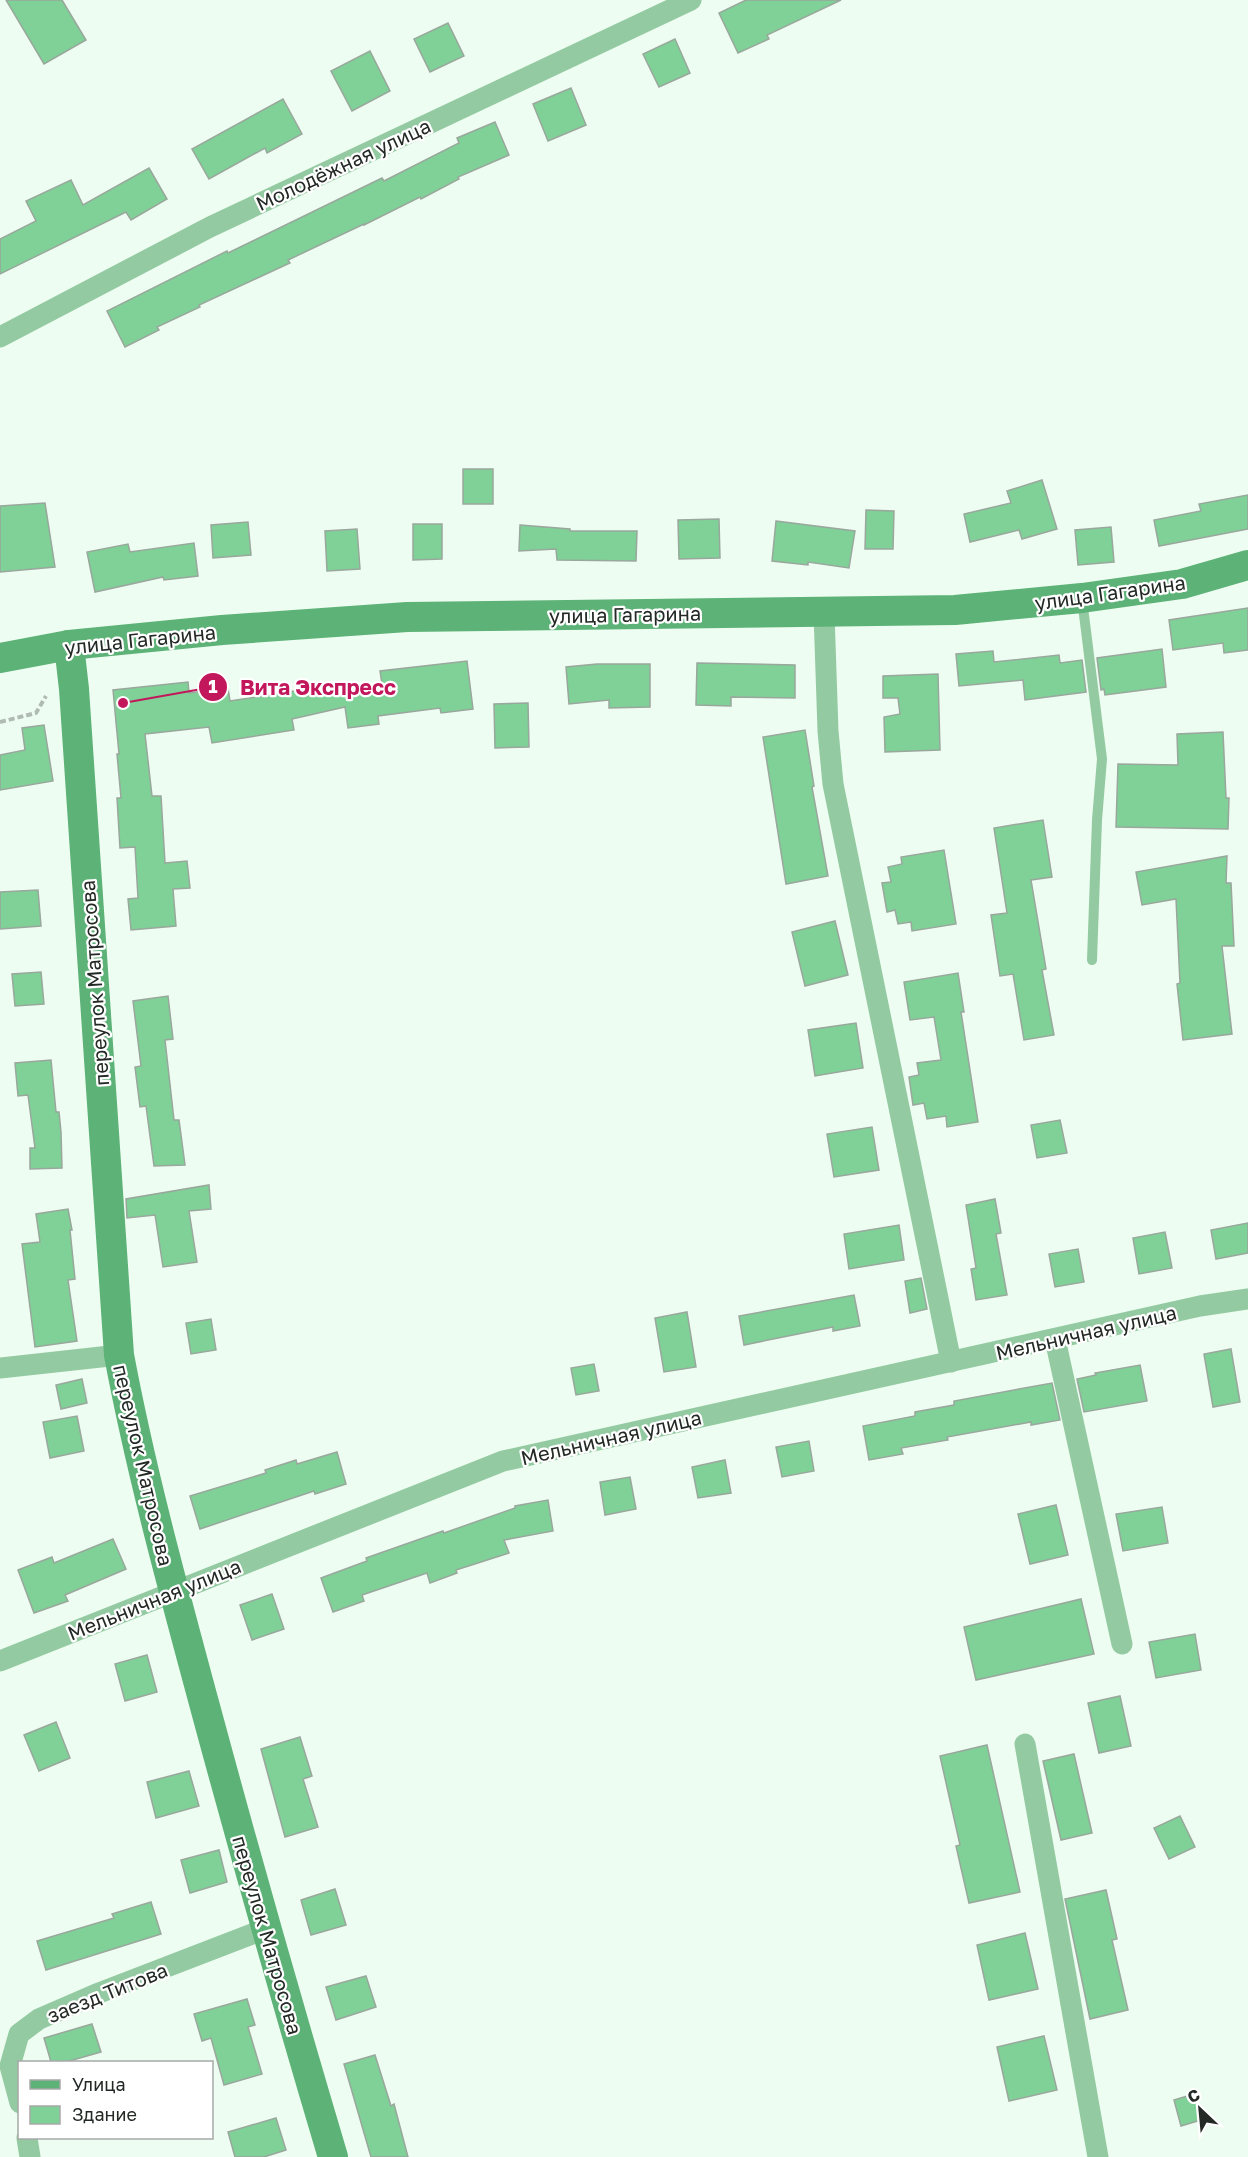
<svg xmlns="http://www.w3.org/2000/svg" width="1248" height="2157" viewBox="0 0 1248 2157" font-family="'Golos Text',sans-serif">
<rect width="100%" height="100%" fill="#eefdf1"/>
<g fill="#7fd197" stroke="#99a79c" stroke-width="1.5">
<polygon points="6,0 62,0 86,40 44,64"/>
<polygon points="746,0 841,0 767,35 769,39 738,53 719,13"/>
<polygon points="448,23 464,56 430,72 414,39"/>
<polygon points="675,39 690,73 659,87 643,54"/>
<polygon points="370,51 390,91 352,111 331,71"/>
<polygon points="571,88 586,125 548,141 533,104"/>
<polygon points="283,99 302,134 267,153 265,148 209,179 192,149"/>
<polygon points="495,122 509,155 458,177 459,179 421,199 420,197 364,225 364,224 288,260 290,263 199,305 200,307 157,327 159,330 125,347 107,311 227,251 228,253 382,178 384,181 459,143 457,138"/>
<polygon points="149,168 167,199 131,220 126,212 0,274 0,239 36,221 26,201 71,180 83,205"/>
<rect x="463" y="469" width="30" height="35"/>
<polygon points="1042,480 1057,529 1022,539 1019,530 970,542 964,514 1011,503 1007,491"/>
<polygon points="1248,495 1248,529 1159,546 1154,520 1201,511 1199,504"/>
<polygon points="45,503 55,567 0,572 0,506"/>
<polygon points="866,510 894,511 893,549 865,549"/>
<polygon points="719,519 720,558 679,559 678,520"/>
<polygon points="776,521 855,531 849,568 808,562 808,565 772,561"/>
<polygon points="248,522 251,555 213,558 211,525"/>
<polygon points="413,524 442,524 442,559 413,560"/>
<polygon points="520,525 570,529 570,531 637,531 636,561 557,560 556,549 519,551"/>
<polygon points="1111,527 1114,562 1078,565 1075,530"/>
<polygon points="357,529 360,569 327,571 325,531"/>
<polygon points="194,543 198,576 164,580 163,577 95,592 87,552 128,544 130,552"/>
<polygon points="1248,608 1248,650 1224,653 1223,643 1173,650 1169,620"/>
<polygon points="1162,649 1166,687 1105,695 1104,689 1101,690 1097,658"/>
<polygon points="993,651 994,662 1059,655 1060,663 1082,660 1086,692 1025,700 1023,680 959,686 956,654"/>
<polygon points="467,661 473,709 441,713 440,708 378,716 379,724 348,728 345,707 292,719 294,730 212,743 209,727 145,734 152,796 161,796 165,863 187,861 190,888 173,889 176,926 131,930 128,899 138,898 135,847 120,848 117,798 121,798 117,754 119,754 113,690 188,682 189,693 228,688 230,701 313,688 314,694 382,684 380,671"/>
<polygon points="697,663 795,665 795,698 731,697 731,706 696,705"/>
<polygon points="597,664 650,664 650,707 609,708 609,700 569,704 566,667"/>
<polygon points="938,674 940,750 885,752 884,717 900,714 898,698 883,698 883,676"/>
<polygon points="528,703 529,747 495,748 494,704"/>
<polygon points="44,725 53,781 0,790 0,755 25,750 22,728"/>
<polygon points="805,730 814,786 812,787 828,876 786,884 763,737"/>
<polygon points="1223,732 1226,798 1229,798 1228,829 1116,827 1118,764 1178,765 1177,734"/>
<polygon points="1043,820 1052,877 1031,880 1046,969 1042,970 1054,1035 1024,1040 1013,974 1000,976 991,915 1007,913 994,828"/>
<polygon points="944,850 956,924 912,931 911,922 898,924 895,910 887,912 882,883 891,882 888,867 902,864 901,857"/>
<polygon points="1227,856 1226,883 1231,883 1234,946 1222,946 1232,1034 1183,1040 1177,984 1180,983 1176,899 1142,905 1136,872"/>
<polygon points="38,890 41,926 0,929 0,892"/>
<polygon points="835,921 848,975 805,986 792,932"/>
<polygon points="41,972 44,1004 15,1006 12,974"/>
<polygon points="958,973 964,1012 961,1012 978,1122 947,1127 946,1116 927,1119 924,1103 913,1105 909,1077 919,1075 917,1063 941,1060 934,1017 910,1020 904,982"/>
<polygon points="168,996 173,1039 165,1040 174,1120 179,1120 185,1165 154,1166 146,1106 140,1107 135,1067 141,1066 133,1001"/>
<polygon points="856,1023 863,1068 815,1076 808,1030"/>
<polygon points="51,1060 56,1112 59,1112 61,1132 62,1168 30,1169 30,1148 35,1148 28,1095 18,1096 15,1063"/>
<polygon points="1060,1120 1067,1153 1037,1158 1031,1125"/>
<polygon points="872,1127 879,1170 834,1177 827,1134"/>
<polygon points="209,1185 211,1209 189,1211 197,1262 163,1267 155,1215 127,1218 126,1199"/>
<polygon points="995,1199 1001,1233 996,1234 1007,1295 976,1300 971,1269 976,1268 966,1205"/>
<polygon points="68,1209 72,1230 70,1230 75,1279 68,1280 77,1341 35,1347 22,1244 40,1242 36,1214"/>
<polygon points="1248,1223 1248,1253 1216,1259 1211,1230"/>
<polygon points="899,1225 904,1260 849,1269 844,1234"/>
<polygon points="1165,1232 1172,1268 1139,1274 1133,1238"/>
<polygon points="1078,1249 1084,1282 1055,1287 1049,1254"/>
<polygon points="921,1278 927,1309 910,1313 905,1281"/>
<polygon points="854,1295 860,1326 833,1331 833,1327 744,1345 739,1316"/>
<polygon points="687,1312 696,1367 664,1372 655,1318"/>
<polygon points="211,1319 216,1350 191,1354 186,1323"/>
<polygon points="1231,1349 1240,1402 1213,1407 1204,1354"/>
<polygon points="594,1364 599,1391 576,1395 571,1368"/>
<polygon points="1140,1365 1147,1401 1084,1412 1077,1379 1096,1375 1095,1373"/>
<polygon points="82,1379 87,1403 61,1409 56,1385"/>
<polygon points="1052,1383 1060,1420 1031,1425 1031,1422 947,1437 948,1440 901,1448 903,1454 869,1460 863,1426 915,1416 915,1412 954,1405 954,1401"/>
<polygon points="77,1416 84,1451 50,1458 43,1422"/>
<polygon points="809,1441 814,1471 782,1477 776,1447"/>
<polygon points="337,1452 346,1484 315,1494 314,1491 200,1529 190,1496 266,1473 265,1470 296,1460 297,1464"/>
<polygon points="725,1460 731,1493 698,1498 692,1467"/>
<polygon points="630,1477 636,1509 605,1515 600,1482"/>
<polygon points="548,1500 553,1531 504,1540 509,1553 456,1570 457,1573 430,1583 427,1573 362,1595 364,1601 333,1612 321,1578 367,1561 366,1558 443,1531 444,1533 515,1508 515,1506"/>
<polygon points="1056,1505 1068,1555 1030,1564 1018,1514"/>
<polygon points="1162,1507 1168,1543 1123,1551 1116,1514"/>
<polygon points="113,1539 126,1569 65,1595 68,1601 34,1613 18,1570 52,1557 54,1563"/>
<polygon points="272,1594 284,1629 252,1640 240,1605"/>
<polygon points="1081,1599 1094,1654 976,1680 964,1627"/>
<polygon points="1195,1634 1201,1670 1156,1678 1149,1642"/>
<polygon points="147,1655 157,1692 125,1701 115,1664"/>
<polygon points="1120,1696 1131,1746 1099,1753 1088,1703"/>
<polygon points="56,1722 70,1758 39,1771 24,1735"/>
<polygon points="300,1737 312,1776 303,1779 318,1827 285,1837 261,1749"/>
<polygon points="987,1745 1020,1892 969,1903 956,1846 960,1845 940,1756"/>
<polygon points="1074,1754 1092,1833 1061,1840 1043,1761"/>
<polygon points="189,1771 199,1806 156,1818 147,1782"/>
<polygon points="1180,1816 1195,1847 1169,1859 1154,1828"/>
<polygon points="219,1850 227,1882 190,1893 181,1860"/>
<polygon points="335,1889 346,1925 311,1935 301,1900"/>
<polygon points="1106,1890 1117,1939 1112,1940 1128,2010 1090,2019 1065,1899"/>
<polygon points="151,1902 161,1934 46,1970 37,1941 114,1918 112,1914"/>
<polygon points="1025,1933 1038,1989 989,2000 977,1945"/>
<polygon points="366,1976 376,2007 336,2020 326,1987"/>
<polygon points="247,1999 255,2025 248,2027 262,2074 224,2085 211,2038 202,2041 194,2014"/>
<polygon points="92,2024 101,2052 66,2062 51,2062 44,2038"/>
<polygon points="1044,2036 1057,2090 1009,2101 997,2047"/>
<polygon points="375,2055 391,2106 394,2104 408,2157 371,2157 344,2064"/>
<polygon points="1194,2094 1201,2120 1181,2126 1174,2100"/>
<polygon points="276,2118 286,2150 264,2157 235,2157 228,2132"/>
</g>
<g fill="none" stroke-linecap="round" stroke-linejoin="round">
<polyline stroke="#b0bcb3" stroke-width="4" stroke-dasharray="6 3" stroke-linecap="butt" points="0,722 36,713 46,696"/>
<polyline stroke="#94caa2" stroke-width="10" points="1082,599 1102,759 1097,820 1092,960"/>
<g stroke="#94caa2" stroke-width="21">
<polyline points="0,337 210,227 691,0"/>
<polyline points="824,613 828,731 833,784 951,1362"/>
<polyline points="1055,1339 1122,1644"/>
<polyline points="0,1368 119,1355"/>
<polyline points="0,1661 503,1461 1200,1306 1248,1299"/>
<polyline points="1025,1744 1098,2157"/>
<polyline points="20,2103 10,2066 19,2034 39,2019 99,1993 265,1929"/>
<polyline points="27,2138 30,2157"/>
</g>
<g stroke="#5db277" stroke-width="30">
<path d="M69,645L74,689L119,1355C141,1472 173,1588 204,1703C245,1855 288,2006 333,2157"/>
<polyline points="0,658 69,645 222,630 407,617 955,610 1082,598 1182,584 1248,565"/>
</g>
</g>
<g text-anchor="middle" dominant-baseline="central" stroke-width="4.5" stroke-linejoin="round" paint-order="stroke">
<g font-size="20" fill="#232925" stroke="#fff">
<text transform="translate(343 164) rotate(-25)">Молодёжная улица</text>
<text transform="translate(1110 592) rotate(-8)">улица Гагарина</text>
<text transform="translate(625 614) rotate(-1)">улица Гагарина</text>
<text transform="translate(140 639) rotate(-6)">улица Гагарина</text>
<text transform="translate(94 983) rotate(-94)">переулок Матросова</text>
<text transform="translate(1086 1332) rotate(-13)">Мельничная улица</text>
<text transform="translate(611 1437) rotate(-13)">Мельничная улица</text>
<text transform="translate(144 1465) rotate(77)">переулок Матросова</text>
<text transform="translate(154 1599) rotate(-22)">Мельничная улица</text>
<text transform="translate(268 1935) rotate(74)">переулок Матросова</text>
<text transform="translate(107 1992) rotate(-22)">заезд Титова</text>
</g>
</g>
<path fill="none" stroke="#c2185b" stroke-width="2" d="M123 703L213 687"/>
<g fill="#c2185b" stroke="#fff" stroke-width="2">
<circle cx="123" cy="703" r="6"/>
<circle cx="213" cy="687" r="15"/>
</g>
<g font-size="18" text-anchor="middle" font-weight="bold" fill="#fff">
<text x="213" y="693">1</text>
</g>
<g font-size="21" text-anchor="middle" font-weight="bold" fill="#c2185b" stroke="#fff" stroke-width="4.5" stroke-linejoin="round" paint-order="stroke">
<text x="318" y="695">Вита Экспресс</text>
</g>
<rect x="18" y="2061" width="195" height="78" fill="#ffffff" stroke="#a7a9a8" stroke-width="1.5"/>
<rect x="30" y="2080" width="30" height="9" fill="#5db277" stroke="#a7a9a8" stroke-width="1.5"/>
<text x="72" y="2091" font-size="18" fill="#232925">Улица</text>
<rect x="30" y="2106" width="30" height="18" fill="#7fd197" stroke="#a7a9a8" stroke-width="1.5"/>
<text x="72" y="2121" font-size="18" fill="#232925">Здание</text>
<g transform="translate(1200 2109) rotate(334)" stroke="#ffffff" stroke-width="4.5" paint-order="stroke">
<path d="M0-4.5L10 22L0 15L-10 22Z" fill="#232925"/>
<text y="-9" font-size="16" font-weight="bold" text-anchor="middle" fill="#232925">С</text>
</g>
</svg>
